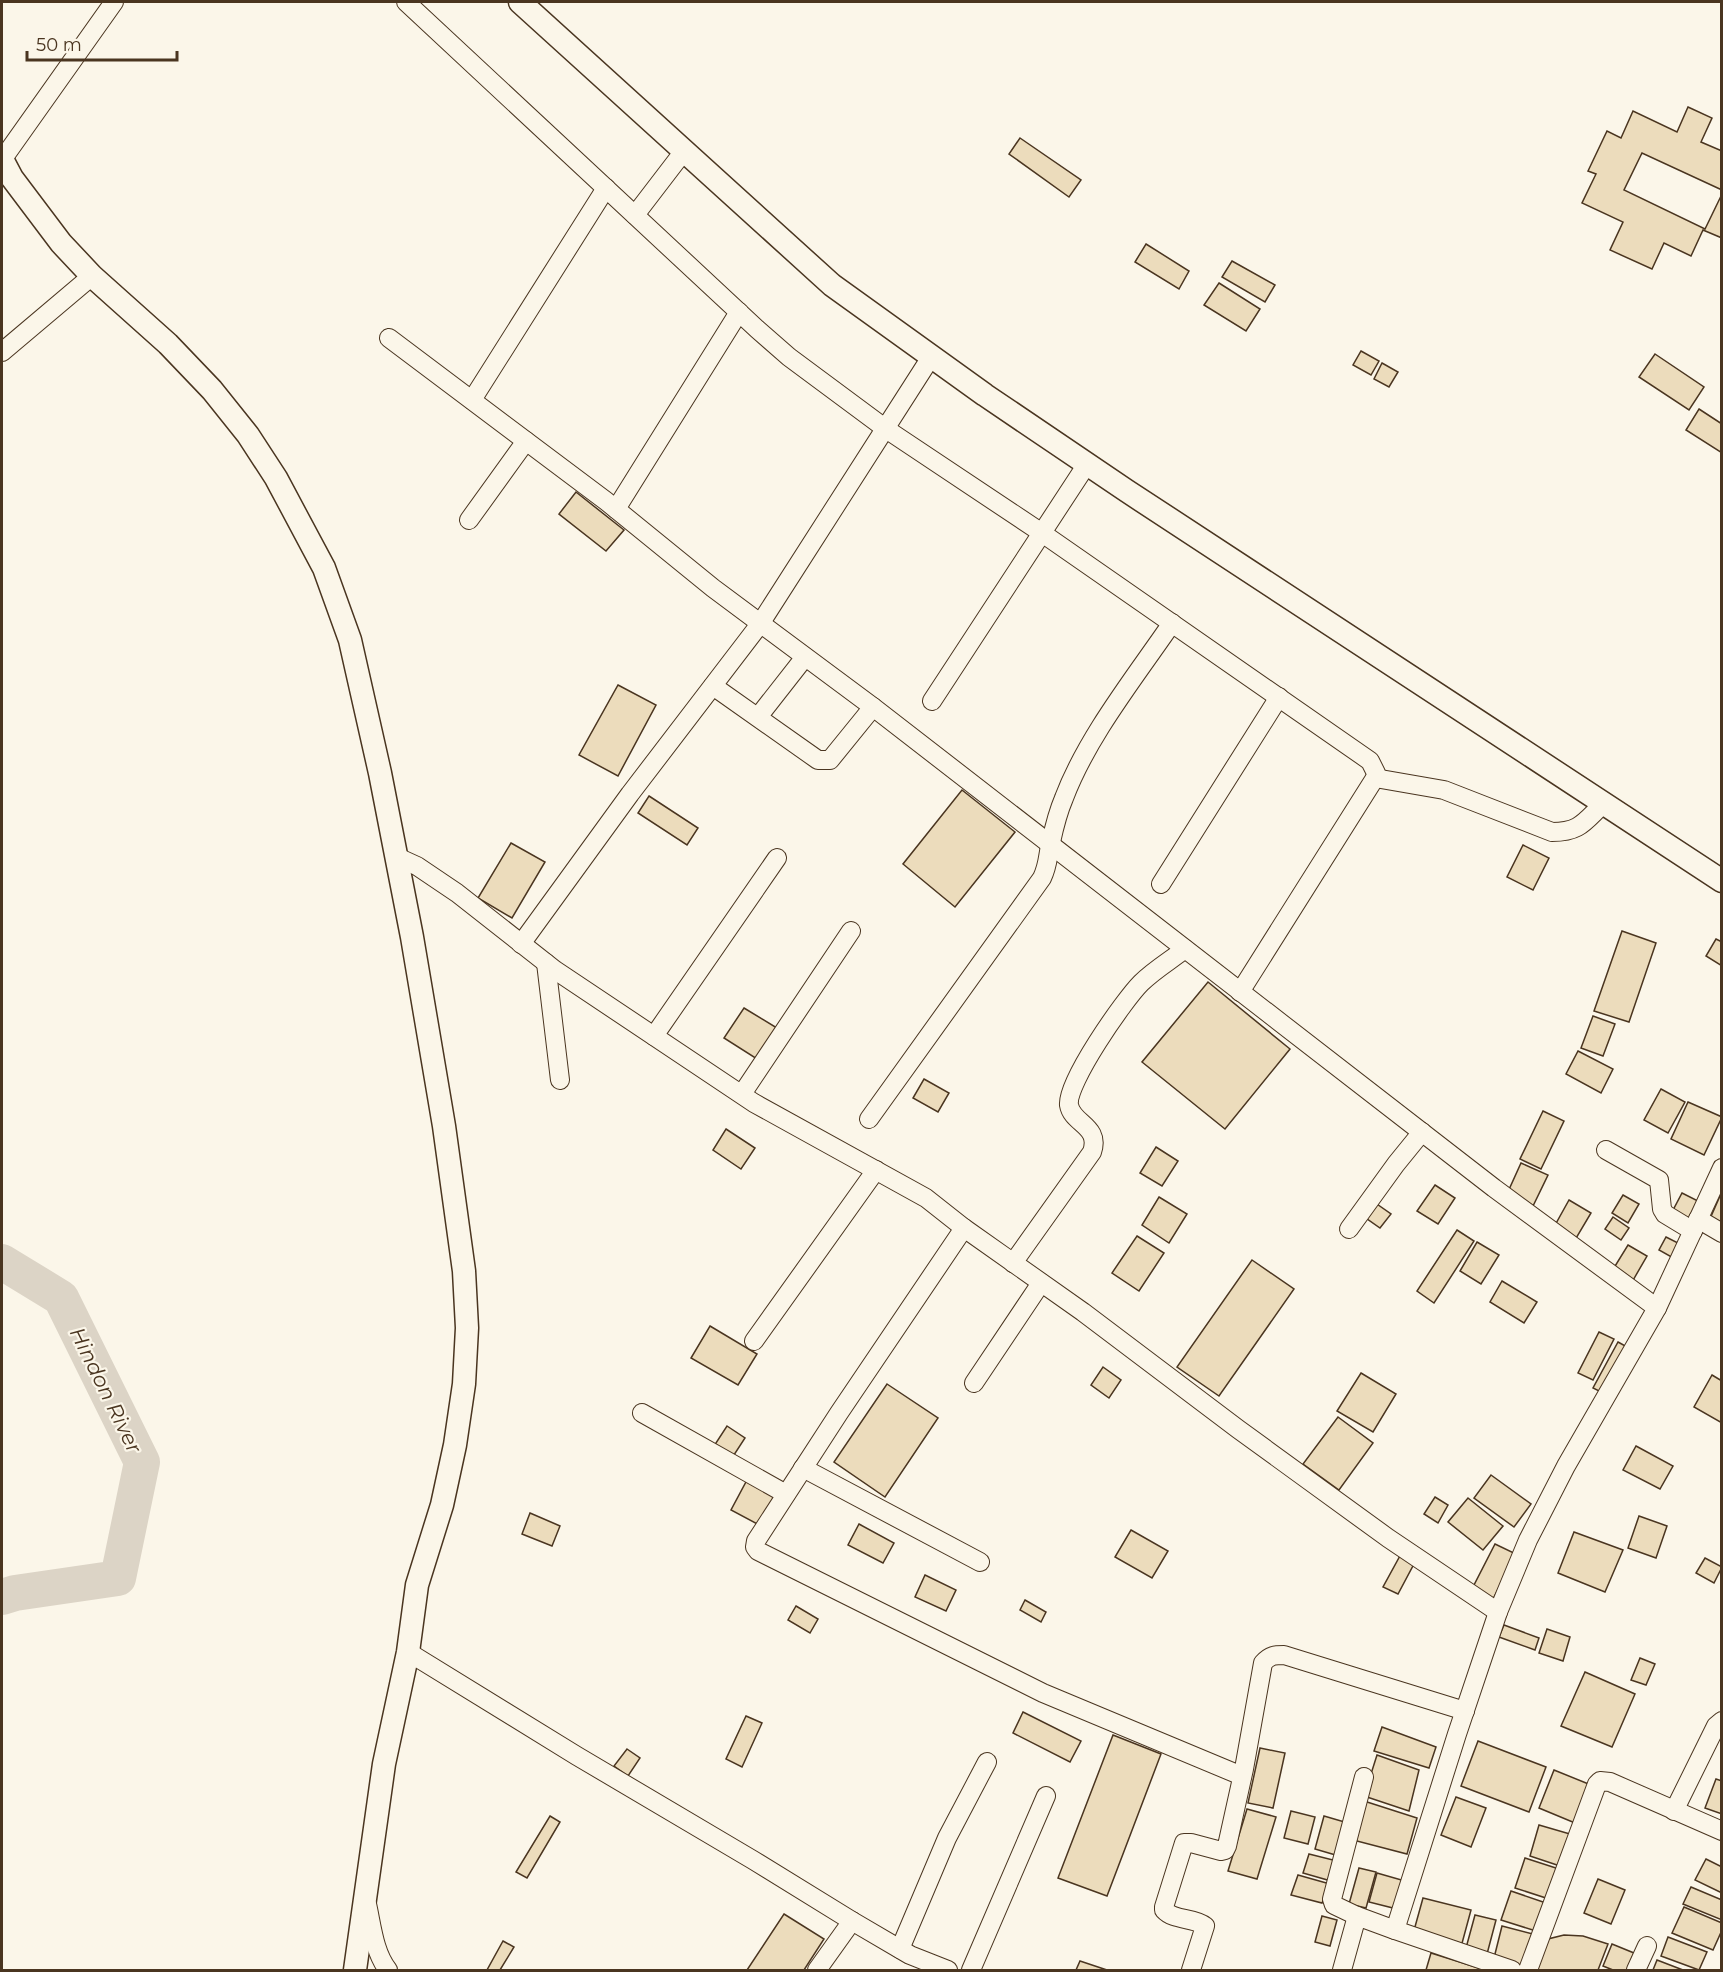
<svg xmlns="http://www.w3.org/2000/svg" width="1723" height="1972" viewBox="0 0 1723 1972" font-family="Montserrat,sans-serif">
<rect width="100%" height="100%" fill="#fbf6e9"/>
<g fill="none" stroke-linecap="round" stroke-linejoin="round">
<polyline stroke="#dcd4c6" stroke-width="36" points="2,1262 61,1298 142,1462 118,1578 15,1593 2,1597"/>
</g>
<g fill="#ecdcbc" stroke="#4a3520" stroke-width="1.5">
<polygon points="1688,107 1712,118 1701,142 1722,151 1722,190 1642,153 1624,190 1705,229 1722,194 1722,238 1703,230 1691,256 1664,243 1652,269 1610,250 1623,222 1582,203 1596,174 1588,171 1607,131 1621,138 1633,111 1677,132"/>
<polygon points="1020,138 1081,180 1069,197 1009,154"/>
<polygon points="1146,244 1189,271 1179,289 1135,262"/>
<polygon points="1232,261 1275,285 1265,302 1222,277"/>
<polygon points="1219,283 1260,309 1246,331 1204,305"/>
<polygon points="1361,351 1379,361 1371,375 1353,365"/>
<polygon points="1655,354 1704,387 1689,410 1639,377"/>
<polygon points="1382,363 1398,372 1389,387 1374,379"/>
<polygon points="1699,409 1722,424 1722,453 1686,430"/>
<polygon points="576,492 624,530 606,551 559,514"/>
<polygon points="618,685 656,705 618,776 579,755"/>
<polygon points="962,790 1015,832 955,907 903,864"/>
<polygon points="649,796 698,828 687,845 638,813"/>
<polygon points="511,843 545,862 512,918 478,898"/>
<polygon points="1523,845 1549,858 1533,890 1507,877"/>
<polygon points="1622,931 1656,943 1629,1022 1594,1011"/>
<polygon points="1716,939 1722,942 1722,966 1706,956"/>
<polygon points="1208,982 1290,1049 1225,1129 1142,1062"/>
<polygon points="744,1008 777,1028 757,1059 724,1038"/>
<polygon points="1593,1016 1615,1024 1603,1056 1581,1048"/>
<polygon points="1578,1051 1613,1069 1601,1093 1566,1074"/>
<polygon points="924,1079 949,1093 938,1112 913,1098"/>
<polygon points="1661,1089 1685,1102 1668,1133 1644,1120"/>
<polygon points="1688,1102 1722,1117 1704,1155 1671,1139"/>
<polygon points="1543,1111 1564,1121 1541,1169 1520,1159"/>
<polygon points="726,1129 755,1148 741,1169 713,1150"/>
<polygon points="1156,1147 1178,1161 1162,1186 1140,1173"/>
<polygon points="1521,1163 1548,1175 1533,1206 1507,1194"/>
<polygon points="1435,1185 1455,1198 1438,1224 1417,1211"/>
<polygon points="1682,1193 1702,1203 1691,1224 1671,1214"/>
<polygon points="1623,1195 1639,1204 1628,1223 1612,1213"/>
<polygon points="1720,1196 1722,1196 1722,1226 1709,1221"/>
<polygon points="1159,1197 1187,1214 1169,1243 1142,1225"/>
<polygon points="1569,1200 1591,1213 1575,1240 1554,1227"/>
<polygon points="1374,1202 1391,1214 1380,1228 1363,1216"/>
<polygon points="1613,1217 1629,1228 1621,1240 1605,1229"/>
<polygon points="1457,1230 1474,1241 1434,1303 1417,1291"/>
<polygon points="1137,1236 1164,1253 1139,1291 1112,1273"/>
<polygon points="1666,1237 1682,1245 1675,1259 1659,1250"/>
<polygon points="1477,1242 1499,1255 1481,1284 1460,1271"/>
<polygon points="1628,1245 1647,1256 1632,1282 1612,1271"/>
<polygon points="1252,1260 1294,1289 1219,1396 1177,1367"/>
<polygon points="1502,1281 1537,1302 1524,1323 1490,1302"/>
<polygon points="710,1326 757,1354 738,1385 691,1358"/>
<polygon points="1599,1332 1614,1339 1593,1380 1578,1373"/>
<polygon points="1618,1342 1629,1348 1605,1394 1593,1388"/>
<polygon points="1103,1367 1121,1380 1109,1398 1091,1385"/>
<polygon points="1361,1373 1396,1394 1373,1432 1337,1411"/>
<polygon points="1712,1375 1722,1381 1722,1423 1694,1407"/>
<polygon points="887,1384 938,1418 885,1497 834,1462"/>
<polygon points="1338,1417 1373,1443 1339,1490 1303,1464"/>
<polygon points="727,1426 745,1438 732,1458 714,1446"/>
<polygon points="1636,1446 1673,1466 1660,1489 1623,1470"/>
<polygon points="1491,1475 1531,1504 1514,1527 1474,1498"/>
<polygon points="747,1480 779,1497 763,1527 731,1510"/>
<polygon points="1435,1497 1448,1505 1438,1523 1424,1514"/>
<polygon points="1468,1498 1503,1526 1483,1550 1448,1522"/>
<polygon points="530,1513 560,1526 552,1546 522,1534"/>
<polygon points="1639,1516 1667,1526 1656,1558 1628,1548"/>
<polygon points="859,1524 894,1543 883,1563 848,1545"/>
<polygon points="1131,1530 1168,1551 1152,1578 1115,1557"/>
<polygon points="1574,1532 1623,1550 1605,1592 1558,1573"/>
<polygon points="1495,1544 1516,1554 1493,1599 1472,1589"/>
<polygon points="1401,1554 1415,1562 1398,1594 1383,1587"/>
<polygon points="1705,1558 1722,1567 1714,1583 1696,1573"/>
<polygon points="925,1575 956,1590 946,1611 915,1597"/>
<polygon points="1025,1600 1046,1612 1041,1622 1020,1610"/>
<polygon points="796,1606 818,1619 810,1633 788,1620"/>
<polygon points="1504,1625 1539,1638 1535,1650 1499,1637"/>
<polygon points="1547,1629 1570,1637 1563,1661 1539,1653"/>
<polygon points="1640,1658 1655,1664 1646,1685 1631,1680"/>
<polygon points="1585,1672 1635,1694 1612,1747 1561,1726"/>
<polygon points="1023,1712 1081,1741 1070,1762 1013,1733"/>
<polygon points="746,1716 762,1723 742,1767 726,1759"/>
<polygon points="1382,1727 1436,1747 1429,1768 1374,1751"/>
<polygon points="1113,1735 1161,1754 1107,1896 1058,1878"/>
<polygon points="1478,1741 1546,1767 1529,1812 1461,1786"/>
<polygon points="1260,1748 1285,1753 1273,1808 1248,1803"/>
<polygon points="627,1749 640,1758 628,1776 614,1766"/>
<polygon points="1377,1755 1419,1770 1409,1811 1364,1796"/>
<polygon points="1554,1770 1591,1785 1575,1823 1539,1808"/>
<polygon points="1716,1779 1722,1781 1722,1814 1705,1808"/>
<polygon points="1456,1797 1486,1808 1471,1847 1441,1835"/>
<polygon points="1364,1801 1417,1818 1407,1854 1353,1840"/>
<polygon points="1247,1809 1276,1817 1257,1879 1228,1871"/>
<polygon points="1291,1811 1315,1817 1308,1844 1284,1838"/>
<polygon points="550,1816 560,1822 527,1878 516,1872"/>
<polygon points="1324,1816 1348,1823 1339,1856 1315,1849"/>
<polygon points="1539,1825 1570,1834 1560,1866 1530,1856"/>
<polygon points="1309,1854 1337,1861 1331,1881 1303,1873"/>
<polygon points="1525,1858 1559,1869 1549,1899 1515,1888"/>
<polygon points="1706,1859 1722,1867 1722,1893 1695,1880"/>
<polygon points="1359,1868 1376,1872 1366,1908 1349,1904"/>
<polygon points="1377,1873 1405,1881 1397,1909 1369,1902"/>
<polygon points="1298,1875 1330,1884 1322,1903 1291,1895"/>
<polygon points="1598,1879 1625,1890 1611,1924 1584,1913"/>
<polygon points="1691,1887 1722,1900 1722,1920 1683,1904"/>
<polygon points="1511,1891 1546,1903 1536,1931 1501,1920"/>
<polygon points="1423,1898 1471,1910 1461,1947 1413,1934"/>
<polygon points="1684,1907 1722,1923 1722,1930 1713,1950 1672,1933"/>
<polygon points="784,1914 824,1939 804,1970 747,1970"/>
<polygon points="1475,1915 1496,1920 1487,1954 1466,1948"/>
<polygon points="1322,1916 1337,1920 1330,1946 1315,1942"/>
<polygon points="1502,1926 1533,1934 1525,1966 1494,1958"/>
<polygon points="1564,1935 1583,1936 1608,1944 1598,1970 1537,1970 1548,1939"/>
<polygon points="1668,1937 1707,1952 1699,1970 1661,1956"/>
<polygon points="503,1941 514,1947 500,1970 487,1970"/>
<polygon points="1612,1944 1634,1953 1627,1970 1613,1970 1603,1966"/>
<polygon points="1431,1953 1482,1969 1481,1970 1426,1970"/>
<polygon points="1657,1960 1683,1970 1653,1970"/>
<polygon points="1080,1961 1107,1970 1076,1970"/>
</g>
<g fill="none" stroke-linecap="round" stroke-linejoin="round">
<g stroke="#4a3520" stroke-width="20">
<g id="minor">
<polyline points="406,2 757,329 789,357 886,429 1042,533 1370,761 1376,773 1375,778 1240,992"/>
<polyline points="2,160 114,2"/>
<polyline points="635,215 684,151"/>
<polyline points="389,338 606,501 713,588 873,707 1494,1188 1657,1308"/>
<polyline points="2,352 92,276"/>
<polyline points="472,400 606,188"/>
<polyline points="616,509 739,312"/>
<polyline points="469,520 526,441"/>
<polyline points="713,686 818,760 830,760 873,707"/>
<polyline points="932,701 1087,464"/>
<polyline points="758,717 805,657"/>
<path d="M1375,778L1444,790L1552,832C1580,832 1584,822 1603,804"/>
<polyline points="395,856 417,866 457,893 555,970 754,1103 926,1198 964,1228 1083,1312 1238,1429 1388,1538 1498,1612"/>
<polyline points="1161,884 1279,697"/>
<polyline points="521,944 630,794 760,624 931,357"/>
<polyline points="546,963 560,1080"/>
<polyline points="654,1036 777,858"/>
<polyline points="742,1094 851,931"/>
<path d="M869,1119L1042,878C1049,863 1047,857 1051,842C1054,828 1058,812 1064,798C1087,737 1135,677 1172,623"/>
<polyline points="1606,1150 1659,1180 1662,1209 1665,1214 1693,1231"/>
<polyline points="1698,1219 1722,1233"/>
<polyline points="964,1228 839,1413 756,1541 755,1547 758,1551 1043,1693 1242,1776"/>
<polyline points="1349,1229 1396,1164 1422,1132"/>
<path d="M1013,1263L1092,1152C1101,1126 1072,1124 1069,1105C1066,1083 1124,1000 1141,983C1154,970 1171,960 1185,949"/>
<polyline points="754,1341 876,1170"/>
<polyline points="974,1383 1041,1283"/>
<polyline points="642,1413 786,1494"/>
<polyline points="803,1468 980,1562"/>
<polyline points="408,1652 577,1756 753,1860 852,1921 910,1955 948,1970"/>
<polyline points="1674,1811 1716,1726 1722,1721"/>
<path d="M367,1904C372,1926 374,1952 388,1970"/>
<polyline points="1357,1916 1334,1905 1332,1899 1364,1777"/>
<polyline points="1395,1930 1512,1970"/>
<polyline points="900,1949 947,1838 987,1762"/>
<polyline points="817,1970 852,1921"/>
<polyline points="971,1970 1046,1796"/>
<path d="M1191,1970L1205,1926C1194,1917 1174,1921 1164,1910V1907L1184,1843H1191L1221,1851L1225,1850L1227,1846L1244,1769L1263,1663C1270,1655 1275,1655 1284,1655L1465,1711"/>
<polyline points="1342,1970 1357,1916 1395,1930 1457,1734 1498,1612 1528,1540 1566,1466 1657,1308 1722,1168"/>
<polyline points="1528,1970 1597,1784 1600,1781 1610,1782 1722,1831"/>
<polyline points="1636,1970 1647,1946"/>
</g>
</g>
<g stroke="#4a3520" stroke-width="25">
<g id="tertiary">
<polyline points="520,2 832,285 985,395 1127,491 1722,881"/>
<polyline points="2,159 12,178 61,243 92,276 168,344 212,390 248,435 276,478 324,568 350,640 380,773 412,937 444,1126 464,1271 467,1328 464,1384 455,1445 442,1505 417,1585 408,1652 384,1764 355,1970"/>
</g>
</g>
<use href="#minor" stroke="#fbf6e9" stroke-width="18"/>
<use href="#tertiary" stroke="#fbf6e9" stroke-width="22"/>
</g>
<g text-anchor="middle" dominant-baseline="central" stroke-width="4.5" stroke-linejoin="round" paint-order="stroke">
<g font-size="21" font-style="italic" fill="#4a3520" stroke="#fbf6e9">
<text transform="translate(106 1390) rotate(64)">Hindon River</text>
</g>
</g>
<rect width="1723" height="1972" fill="none" stroke="#4a3520" stroke-width="6"/>
<path d="M27 51v9h150v-9" fill="none" stroke="#4a3520" stroke-width="3"/>
<text x="36" y="51" font-size="18" fill="#4a3520" stroke="#fbf6e9" stroke-width="4.5" paint-order="stroke">50 m</text>
</svg>
